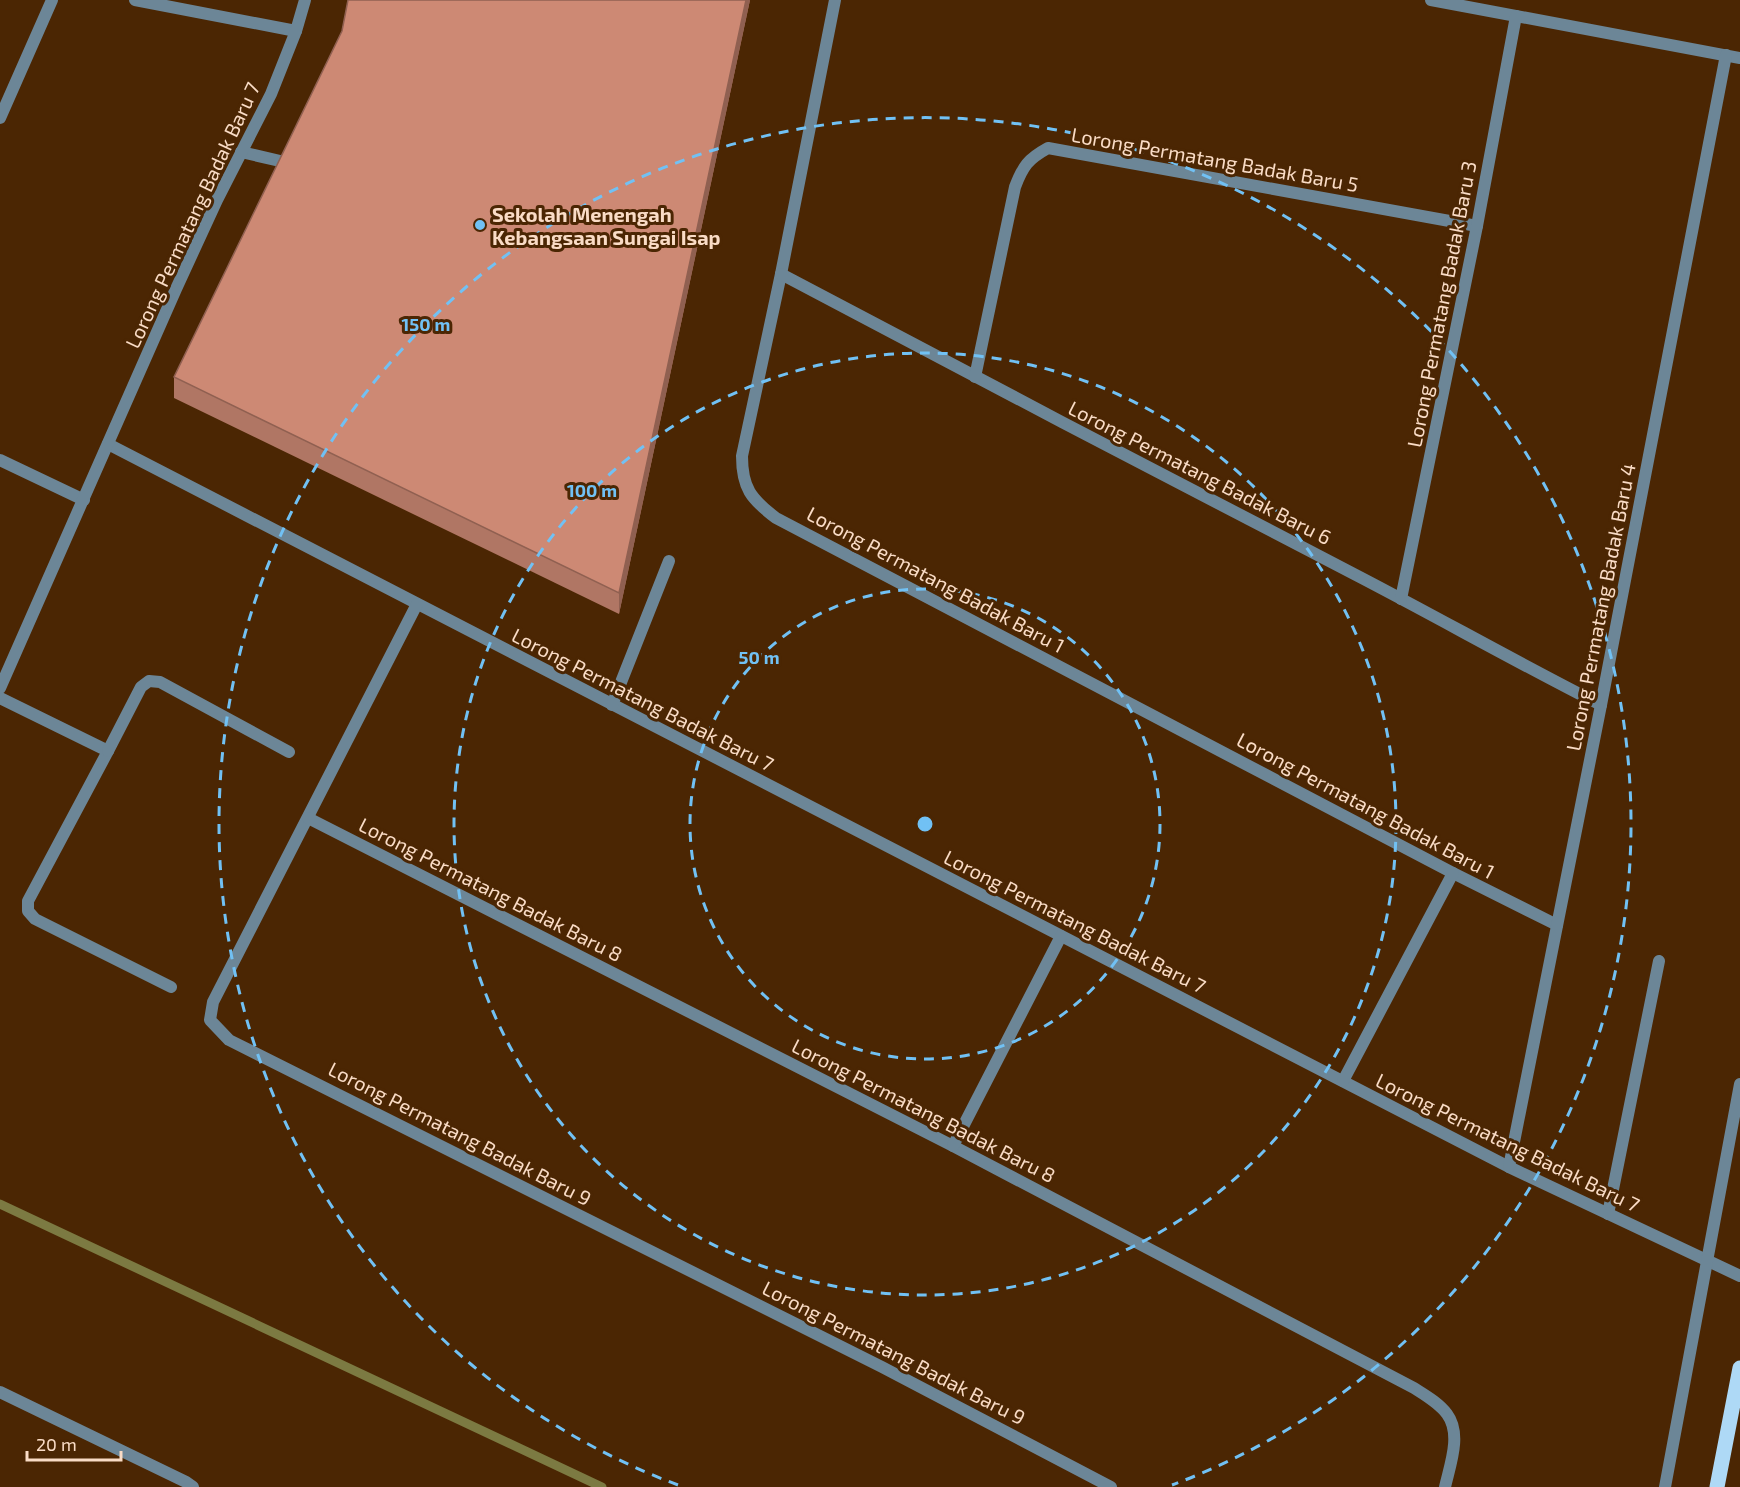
<svg xmlns="http://www.w3.org/2000/svg" width="1740" height="1487" viewBox="0 0 1740 1487" font-family="'Exo 2',sans-serif">
<rect width="100%" height="100%" fill="#4b2603"/>
<g fill="none" stroke-linecap="round" stroke-linejoin="round">
<polyline stroke="#7c7a42" stroke-width="9" points="0,1204 602,1487"/>
<g stroke="#6c8697" stroke-width="12">
<polyline points="241,152 293,164"/>
<polyline points="0,698 108,751 28,901 28,911 35,919 171,987"/>
<polyline points="108,751 141,687 149,681 160,682 289,752"/>
<polyline points="1608,1214 1659,961"/>
</g>
<g stroke="#6c8697" stroke-width="12">
<polyline points="135,0 296,31"/>
<path d="M835,0L781,274L742,456C742,488 751,499 776,518L1453,873L1557,925"/>
<polyline points="1431,0 1740,58"/>
<polyline points="0,118 52,0"/>
<path d="M781,274C971,375 1163,475 1354,574C1437,617 1518,663 1601,705"/>
<path d="M975,377L1015,187C1023,166 1028,159 1048,148L1477,226"/>
<polyline points="108,444 1509,1167 1740,1276"/>
<polyline points="0,460 84,500"/>
<polyline points="1401,599 1477,226 1516,16"/>
<polyline points="417,604 213,1002 210,1020 229,1040 882,1367 1111,1487"/>
<polyline points="0,688 176,289 217,200 271,94 296,31 305,0"/>
<polyline points="612,705 669,561"/>
<path d="M308,818L953,1146L1414,1388C1425,1395 1439,1403 1447,1414C1462,1434 1450,1465 1445,1487"/>
<polyline points="1343,1081 1453,873"/>
<polyline points="953,1146 1061,936"/>
<polyline points="1509,1167 1601,705 1726,55"/>
<polyline points="0,1392 186,1482 193,1487"/>
<polyline points="1665,1487 1740,1084"/>
</g>
<polyline stroke="#aed9f6" stroke-width="15" points="1717,1487 1740,1368"/>
</g>
<polygon fill="#b07664" points="750,0 619,614 174,398 174,377"/>
<polygon fill="#906051" points="746,0 750,0 619,614 619,593"/>
<polygon fill="#cd8974" stroke="#906051" stroke-width="1.5" points="348,0 746,0 619,593 174,377 342,31"/>
<g fill="none" stroke="#71c1f4" stroke-width="3" stroke-dasharray="10 8">
<circle cx="925" cy="824" r="235"/>
<circle cx="925" cy="824" r="471"/>
<path d="M678 1485A706 706 0 1 1 1172 1485"/>
</g>
<circle fill="#71c1f4" stroke="#4b2603" stroke-width="2" cx="480" cy="225" r="6"/>
<g text-anchor="middle" dominant-baseline="central" stroke-width="6" stroke-linejoin="round" paint-order="stroke">
<g font-size="20" fill="#fadcc6" stroke="#4b2603">
<text transform="translate(1215 159) rotate(10)">Lorong Permatang Badak Baru 5</text>
<text transform="translate(192 215) rotate(-65)">Lorong Permatang Badak Baru 7</text>
<text transform="translate(1441 304) rotate(-79)">Lorong Permatang Badak Baru 3</text>
<text transform="translate(1200 472) rotate(27)">Lorong Permatang Badak Baru 6</text>
<text transform="translate(936 579) rotate(28)">Lorong Permatang Badak Baru 1</text>
<text transform="translate(1600 607) rotate(-79)">Lorong Permatang Badak Baru 4</text>
<text transform="translate(643 699) rotate(27)">Lorong Permatang Badak Baru 7</text>
<text transform="translate(1366 805) rotate(28)">Lorong Permatang Badak Baru 1</text>
<text transform="translate(491 889) rotate(27)">Lorong Permatang Badak Baru 8</text>
<text transform="translate(1075 921) rotate(27)">Lorong Permatang Badak Baru 7</text>
<text transform="translate(924 1110) rotate(27)">Lorong Permatang Badak Baru 8</text>
<text transform="translate(460 1133) rotate(27)">Lorong Permatang Badak Baru 9</text>
<text transform="translate(1508 1142) rotate(26)">Lorong Permatang Badak Baru 7</text>
<text transform="translate(894 1352) rotate(27)">Lorong Permatang Badak Baru 9</text>
</g>
<g font-size="20" font-weight="bold" fill="#fadcc6" stroke="#4b2603" text-anchor="start">
<text x="492" y="214">Sekolah Menengah<tspan x="492" dy="23">Kebangsaan Sungai Isap</tspan></text>
</g>
</g>
<circle cx="925" cy="824" r="9" fill="#71c1f4" stroke="#4b2603" stroke-width="3"/>
<g font-size="18" text-anchor="middle" font-weight="bold" fill="#71c1f4" stroke="#4b2603" stroke-width="6" stroke-linejoin="round" paint-order="stroke">
<text x="426" y="331">150 m</text>
<text x="592" y="497">100 m</text>
<text x="759" y="664">50 m</text>
</g>
<path d="M27 1451v9h94v-9" fill="none" stroke="#fadcc6" stroke-width="3"/>
<text x="36" y="1451" font-size="18" fill="#fadcc6" stroke="#4b2603" stroke-width="4.5" paint-order="stroke">20 m</text>
</svg>
